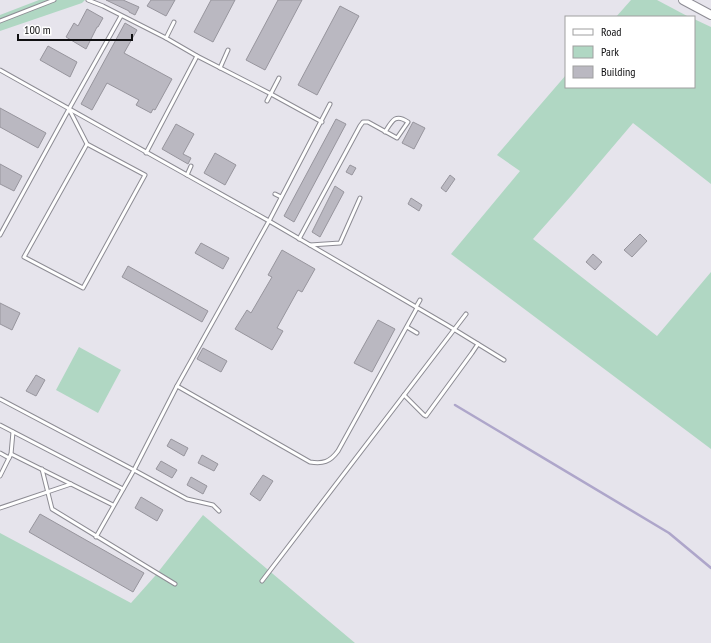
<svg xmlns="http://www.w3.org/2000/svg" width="711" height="643" viewBox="0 0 711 643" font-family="'PT Sans Narrow',sans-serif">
<rect width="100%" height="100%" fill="#e6e4ec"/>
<g fill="#b0d7c3">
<polygon points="39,0 85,0 82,3 0,31 0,15"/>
<polygon points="631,0 657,0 689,17 616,17"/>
<polygon points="694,19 711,27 711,184 633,123 571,196 533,239 657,336 711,272 711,449 451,254 520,171 497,155 566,75 566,87 694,87"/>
<polygon points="79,347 121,370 98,413 56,390"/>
<polygon points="203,515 355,643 0,643 0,533 131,603 155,576"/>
</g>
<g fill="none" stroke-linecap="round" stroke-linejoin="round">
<polyline stroke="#aea6ca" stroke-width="2.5" points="455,405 669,533 711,568"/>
</g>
<g fill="#bab8c1" stroke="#97959d">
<polygon points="106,0 123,0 139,7 135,15 129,12 129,11"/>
<polygon points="151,0 175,0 166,16 147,6"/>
<polygon points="211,0 235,0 213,42 194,32"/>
<polygon points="278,0 302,0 265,70 246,60"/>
<polygon points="340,6 359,16 317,95 298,85"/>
<polygon points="87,9 103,18 98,27 97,27 86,49 66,37 74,23 78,26"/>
<polygon points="125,23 137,30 124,53 172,79 155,110 153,109 151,113 136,105 139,100 107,83 92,110 81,104"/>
<polygon points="48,46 77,62 70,77 40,60"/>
<polygon points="0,108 46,133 38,148 0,127"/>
<polygon points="336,119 346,124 294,222 284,216"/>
<polygon points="413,122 425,128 414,149 402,143"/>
<polygon points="176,124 194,134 183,154 191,158 188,164 162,149"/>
<polygon points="215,153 236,165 225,185 204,173"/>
<polygon points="0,164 22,176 14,191 0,184"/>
<polygon points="350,165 356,168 352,175 346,172"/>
<polygon points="450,175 455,179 446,192 441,188"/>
<polygon points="335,186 344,192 320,237 312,232"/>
<polygon points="411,198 422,205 419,211 408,204"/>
<polygon points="640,234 647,241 632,257 624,250"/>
<polygon points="201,243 229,258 223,269 195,253"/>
<polygon points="282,250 315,269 302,292 298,290 277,328 283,331 272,350 235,329 247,310 251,313 272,277 268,275"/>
<polygon points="593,254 602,262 595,270 586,262"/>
<polygon points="128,266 208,311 202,322 122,277"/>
<polygon points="0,303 20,313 12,330 0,324"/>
<polygon points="378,320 395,329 372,372 354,363"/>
<polygon points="203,348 227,361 221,372 197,359"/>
<polygon points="36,375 45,380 36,396 26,391"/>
<polygon points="171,439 188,448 184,456 167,446"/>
<polygon points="202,455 218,464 214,471 198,463"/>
<polygon points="161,461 177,470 172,478 156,469"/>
<polygon points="263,475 273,481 260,501 250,494"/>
<polygon points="191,477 207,486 203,494 187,485"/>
<polygon points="141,497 163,510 157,521 135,508"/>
<polygon points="40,514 144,573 133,592 29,532"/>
</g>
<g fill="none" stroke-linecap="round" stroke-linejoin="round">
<g stroke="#8d8c94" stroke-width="5">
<g id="service">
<polyline points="88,0 103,6 166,38 197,56 271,94 322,122"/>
<polyline points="0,21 54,0"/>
<polyline points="166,38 174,22"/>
<polyline points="220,68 228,50"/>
<polyline points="0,70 269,221 447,325 504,360"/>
<polyline points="267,101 279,78"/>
<polyline points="69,109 87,144 24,257 83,288 145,175 87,144"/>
<polyline points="146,153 197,56"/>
<polyline points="187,175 191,166"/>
<polyline points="275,194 281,197"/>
<polyline points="0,235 69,109 121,16"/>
<path d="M299,239L360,126L363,122H368L397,138L408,122C395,113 392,121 385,132"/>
<polyline points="310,245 340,243 360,198"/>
<polyline points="416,307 420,300"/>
<polyline points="407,327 417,333"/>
<path d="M177,386L310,462C323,464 330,462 338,451L417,308"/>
<polyline points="404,395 424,415 426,416 472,353 478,344"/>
<polyline points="0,399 134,470 187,499 213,505 219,511"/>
<polyline points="0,425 123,489"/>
<polyline points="0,453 9,458"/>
<polyline points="11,454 113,505"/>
<polyline points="42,469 52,509 175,584"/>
<polyline points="0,476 11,454 13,432"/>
<polyline points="0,508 71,484"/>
<polyline points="96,537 134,470 177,386 269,221 330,104"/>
<polyline points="262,581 466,314"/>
</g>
</g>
<g stroke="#8d8c94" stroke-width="10">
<polyline id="tertiary" points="683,0 711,15"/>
</g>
<use href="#service" stroke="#fff" stroke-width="3"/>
<use href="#tertiary" stroke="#fff" stroke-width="8"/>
</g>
<rect x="565" y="16" width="130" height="72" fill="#ffffff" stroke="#9f9fa0"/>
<rect x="573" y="29" width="20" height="6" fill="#ffffff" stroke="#9f9fa0"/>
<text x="601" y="36" font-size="12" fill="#101012">Road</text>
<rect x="573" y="46" width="20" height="12" fill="#b0d7c3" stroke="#9f9fa0"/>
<text x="601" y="56" font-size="12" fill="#101012">Park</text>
<rect x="573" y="66" width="20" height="12" fill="#bab8c1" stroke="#9f9fa0"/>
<text x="601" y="76" font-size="12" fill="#101012">Building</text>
<path d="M18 34v6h114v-6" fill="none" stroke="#101012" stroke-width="2"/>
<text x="24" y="34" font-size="12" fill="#101012" stroke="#ffffff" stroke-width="3" paint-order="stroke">100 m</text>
</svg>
